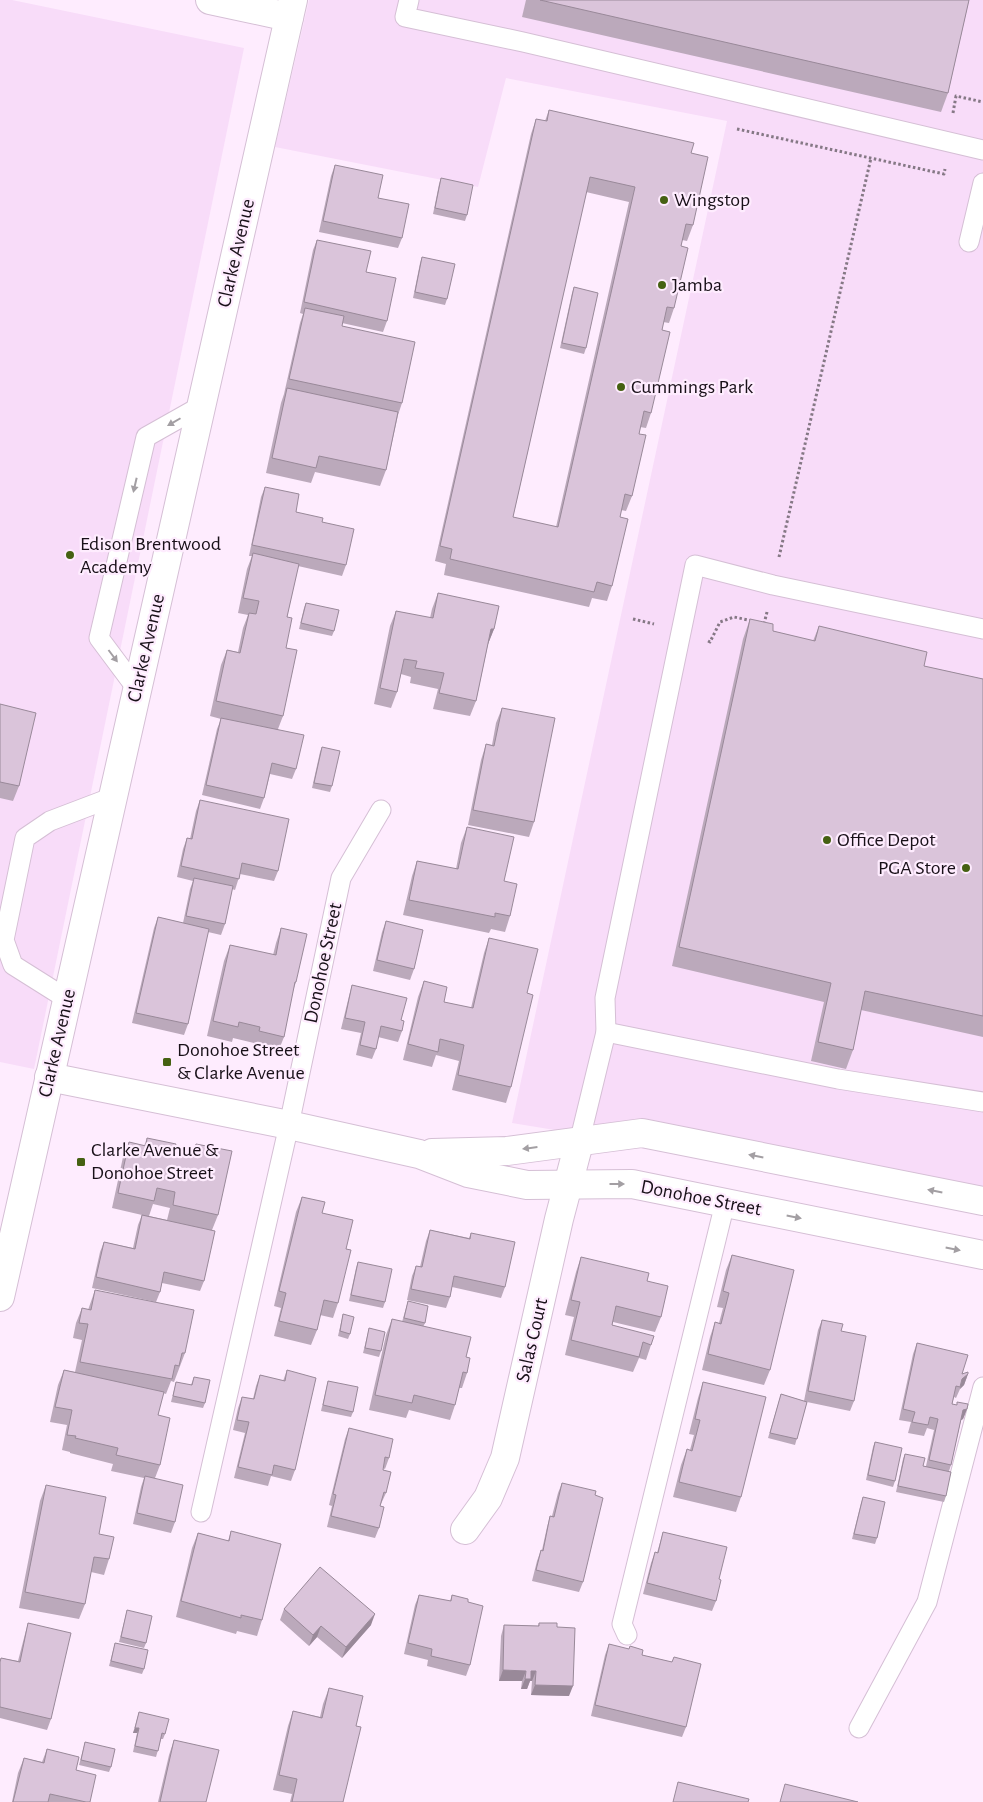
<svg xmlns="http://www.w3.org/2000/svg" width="983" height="1802" viewBox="0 0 983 1802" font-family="'Alegreya Sans',sans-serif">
<rect width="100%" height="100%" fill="#feecfe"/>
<g fill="#f8dcf9">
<polygon points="0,0 12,0 244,48 34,1069 0,1062"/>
<polygon points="309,0 983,0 983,1200 512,1123 727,121 506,78 478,187 275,147"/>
</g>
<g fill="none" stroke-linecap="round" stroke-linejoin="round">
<g stroke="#d5bfd5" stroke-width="21">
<g id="lane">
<polyline points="409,0 405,17 523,42 983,150"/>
<polyline points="969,242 983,183"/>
<polyline points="137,689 99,638 146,437 201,406"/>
<polyline points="67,999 13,965 4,940 25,838 50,821 113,797"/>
<polyline points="606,1032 838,1079 983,1102"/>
<polyline points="579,1143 606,1032 605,998 695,565 773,585 983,629"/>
<polyline points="201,1512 289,1125 341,878 381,810"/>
<polyline points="627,1635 622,1624 725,1203"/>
<polyline points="859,1728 927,1602 983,1387"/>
</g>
</g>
<g stroke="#d5bfd5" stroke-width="30">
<g id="street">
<polyline points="210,0 289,17"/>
<polyline points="49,1077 289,1125 419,1154 468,1173 527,1185 632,1184 983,1255"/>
<polyline points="432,1153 507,1151 642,1133 983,1201"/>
<polyline points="0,1297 293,0"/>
<polyline points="465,1530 488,1498 505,1458 559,1219 579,1143"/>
</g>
</g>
<g stroke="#857885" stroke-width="3" stroke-dasharray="2.5 2.5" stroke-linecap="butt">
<polyline points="953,113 956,96 983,102"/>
<polyline points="737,129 944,174 945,169"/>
<polyline points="779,557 871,158"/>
<polyline points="633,619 654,624"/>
<polyline points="764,624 767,612"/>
<polyline points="708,641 710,642 720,622 734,617 753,621"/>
</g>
<use href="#lane" stroke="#fff" stroke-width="19"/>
<use href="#street" stroke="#fff" stroke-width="28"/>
</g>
<g fill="#bba9bb" fill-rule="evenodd">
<polygon points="526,0 969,0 948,93 941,112 522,17"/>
<path d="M549,110L691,153L693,225L687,241L682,240L681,246L674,308L669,323L663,322L662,330L651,413L646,428L640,427L639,434L632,496L626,511L621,510L620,517L612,586L607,601L592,598L589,607L444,575L446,564L435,561L531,134L536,119L545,121ZM586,192L629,202L556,527L513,517Z"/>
<polygon points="335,165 378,198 402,238 398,248 319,232 331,176"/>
<polygon points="441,178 467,215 465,221 433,214 439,184"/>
<polygon points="317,240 366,272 387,321 383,332 342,323 342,326 402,403 398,415 386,470 380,486 315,472 311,483 266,473 281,403 284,394 300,323 303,314 300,313 313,250"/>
<polygon points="422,257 447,299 445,305 413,298 420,263"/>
<polygon points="574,287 586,348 584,354 560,348 572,293"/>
<polygon points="265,487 296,512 322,522 346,565 342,576 298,566 287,617 283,716 278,729 296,769 292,779 270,774 264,798 260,809 202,795 217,729 221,719 210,716 221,665 227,650 238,652 243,628 248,615 238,613 247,569 252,556 249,556 261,497"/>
<polygon points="438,593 494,629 488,644 476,701 470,716 433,709 438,689 410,683 411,677 401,674 397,692 391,708 374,704 390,626 396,611 430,618 432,609"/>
<polygon points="306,603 334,631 332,636 299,629 304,608"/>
<polygon points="750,619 773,631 813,641 819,626 924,666 983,679 983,1037 861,1010 853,1050 846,1069 811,1061 824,1002 672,966 743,639"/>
<polygon points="0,704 19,786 13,801 0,798"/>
<polygon points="502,708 534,822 529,837 468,825 481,760 486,744 492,745 496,723"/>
<polygon points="322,747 332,786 330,792 312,788 320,752"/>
<polygon points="200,800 278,871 274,881 240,874 235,890 232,889 225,924 221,935 208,932 188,1024 184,1035 132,1023 154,928 158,917 183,923 190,889 193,881 177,877 183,849 187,838 190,839 196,811"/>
<polygon points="467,827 504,881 510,916 505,932 491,929 489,933 403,915 412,876 417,861 456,869 461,843"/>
<polygon points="386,921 414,969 410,980 373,971 382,932"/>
<polygon points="281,928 296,982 292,994 284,1037 278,1052 253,1047 254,1043 233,1038 232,1042 207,1036 224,961 230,945 273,955 276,943"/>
<polygon points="489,938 527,993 511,1087 506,1103 452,1090 459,1061 436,1055 432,1067 403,1060 418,997 424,981 444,1002 471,1008 484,953"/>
<polygon points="352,985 401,1020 402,1031 398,1042 378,1037 376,1049 372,1059 356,1055 361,1033 341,1029 349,996"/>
<path d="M147,1138L175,1147L193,1151L196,1144L218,1215L212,1230L204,1281L200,1291L162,1283L160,1292L156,1302L92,1288L100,1252L104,1242L133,1248L138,1225L142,1215L112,1208L123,1157L129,1142L144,1146ZM153,1204L170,1208L167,1220L149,1216Z"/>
<polygon points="302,1197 322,1213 346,1249 338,1303 333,1318 320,1315 317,1330 311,1345 274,1336 281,1308 274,1306 296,1212"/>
<polygon points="430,1230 469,1238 471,1233 505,1287 501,1298 452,1287 450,1297 446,1308 407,1300 412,1276 416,1266 420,1267 426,1241"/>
<polygon points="732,1255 770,1370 764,1385 702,1370 710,1337 715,1322 719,1323 723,1308 717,1307 726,1270"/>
<polygon points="581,1257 647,1281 661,1317 655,1332 613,1322 612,1325 651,1345 646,1360 639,1358 633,1372 565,1355 574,1317 565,1315 576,1272"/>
<polygon points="358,1262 385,1302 383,1308 349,1301 356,1268"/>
<polygon points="95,1290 185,1353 174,1382 171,1381 166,1394 163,1393 158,1415 160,1465 155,1478 175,1522 171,1533 133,1524 141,1487 144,1478 111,1471 113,1464 70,1453 70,1452 62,1450 67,1425 50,1422 58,1385 64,1370 75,1372 82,1340 73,1338 76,1323 82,1308 88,1310"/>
<polygon points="408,1301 425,1323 423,1327 466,1357 467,1373 462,1388 459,1388 455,1405 450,1420 409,1410 406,1418 369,1410 386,1335 392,1319 402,1322"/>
<polygon points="343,1314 350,1334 348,1339 338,1336"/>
<polygon points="822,1320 841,1331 854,1401 850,1411 807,1402 795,1445 768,1438 781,1394 804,1401 818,1330"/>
<polygon points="369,1328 381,1351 379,1357 363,1353"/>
<polygon points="917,1343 962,1374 968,1374 964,1385 960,1389 956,1398 954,1397 952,1404 967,1409 963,1419 961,1420 951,1465 949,1471 946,1496 944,1502 896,1492 903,1459 905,1454 923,1466 926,1466 934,1430 927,1428 924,1436 908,1433 911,1422 899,1420 913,1354"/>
<polygon points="287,1370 295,1470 291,1481 271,1476 268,1486 234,1478 245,1433 233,1430 238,1408 242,1397 253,1399 256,1386 260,1375 283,1381"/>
<polygon points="194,1377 205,1403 203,1408 171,1402 176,1382 191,1385"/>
<polygon points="328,1381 353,1412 351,1417 321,1411"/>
<polygon points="703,1382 741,1497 736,1512 673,1497 681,1465 687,1449 690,1450 694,1435 689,1434 698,1398"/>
<polygon points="349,1428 389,1458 385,1469 383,1468 386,1493 380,1506 379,1528 375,1538 327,1527 332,1506 329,1505 345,1439"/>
<polygon points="875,1442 895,1481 893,1487 866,1480 873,1447"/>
<polygon points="562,1483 583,1582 579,1592 532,1581 537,1561 541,1550 542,1550 547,1527 550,1516 552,1516 558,1493"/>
<polygon points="46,1485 99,1534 109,1559 104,1575 91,1572 85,1604 79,1619 19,1608 40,1501"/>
<polygon points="863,1497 877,1538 875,1544 852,1539 861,1503"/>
<polygon points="231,1531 262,1620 257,1636 237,1631 236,1634 176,1617 192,1548 198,1533 228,1541"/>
<polygon points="663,1532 719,1579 716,1601 712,1611 643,1594 651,1563 655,1552 657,1553"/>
<polygon points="419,1595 450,1601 452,1595 468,1602 470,1665 466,1676 427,1666 428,1660 404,1654 415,1605"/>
<polygon points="284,1609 371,1625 342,1658 317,1637 309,1646 280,1620"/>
<polygon points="127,1610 146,1643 144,1648 119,1642"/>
<polygon points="28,1623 51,1719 47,1730 0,1718 0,1661 1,1658 18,1661 25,1634"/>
<polygon points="539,1623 557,1627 569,1696 531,1695 532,1681 530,1681 527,1689 521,1689 522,1681 499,1681 501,1636 504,1625 538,1626"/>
<polygon points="115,1643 144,1669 142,1674 109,1666"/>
<polygon points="609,1644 642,1655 672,1662 674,1657 686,1727 682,1737 591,1716 605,1655"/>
<polygon points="329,1688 356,1726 343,1802 290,1802 292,1794 273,1790 288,1726 293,1711 320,1717 323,1704"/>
<polygon points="139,1712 165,1734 163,1739 161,1739 156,1757 133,1752 137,1733 133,1733"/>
<polygon points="174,1740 206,1802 158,1802 169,1755"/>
<polygon points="85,1742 111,1767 109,1772 79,1765"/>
<polygon points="47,1749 76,1770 90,1802 12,1802 18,1773 24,1758 42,1762"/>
</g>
<g fill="#998999">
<polygon points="491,629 494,629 488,644 485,644"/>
<polygon points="968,1374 964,1385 960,1389 962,1379"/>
<polygon points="967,1409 963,1419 959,1421 963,1410"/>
<polygon points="375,1614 371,1625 342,1658 346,1647"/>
<polygon points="321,1626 317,1637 309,1646 313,1635"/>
<polygon points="503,1670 526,1671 522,1681 499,1681"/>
<polygon points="531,1671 536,1671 532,1681 530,1681 527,1689 521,1689 525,1679"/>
<polygon points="535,1685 573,1686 569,1696 531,1695"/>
<polygon points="135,1728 139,1728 137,1733 133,1733"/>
</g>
<g fill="#dac4da" stroke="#998999" fill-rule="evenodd">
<polygon points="540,0 969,0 948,93"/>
<path d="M549,110L694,143L691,153L708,157L693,225L686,224L681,246L688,248L674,308L667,307L662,330L670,332L651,413L644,411L639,434L646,435L632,496L625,494L620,517L628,519L612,586L597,582L594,592L450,559L452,549L440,546L536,119L547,121ZM590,177L635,187L558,527L513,517Z"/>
<polygon points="335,165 383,175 378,198 409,204 402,238 323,221"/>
<polygon points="441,178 473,185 467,215 435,208"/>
<polygon points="317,240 371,251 366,272 396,278 387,321 304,302"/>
<polygon points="422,257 455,264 447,299 415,292"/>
<polygon points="574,287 598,293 586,348 562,343"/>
<polygon points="305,308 344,316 342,326 415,342 402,403 289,379"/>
<polygon points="287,388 398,412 386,470 319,456 316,468 272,458"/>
<polygon points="265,487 299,494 296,512 323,518 322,522 354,529 346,565 252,545"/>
<polygon points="253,553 299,564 287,617 292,618 286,648 297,650 283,716 216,701 227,650 240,653 249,613 256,614 259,601 243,598"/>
<polygon points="438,593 499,606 494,629 491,629 476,701 439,693 444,673 415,668 417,661 404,659 397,692 380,688 396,611 433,618"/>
<polygon points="306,603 339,610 334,631 301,623"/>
<polygon points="750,619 773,624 773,631 815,641 819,626 927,652 924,666 983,679 983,1016 865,991 853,1050 818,1042 831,983 679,947"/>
<polygon points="0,704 36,713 19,786 0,782"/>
<polygon points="502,708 555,718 534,822 473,810 486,744 494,746"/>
<polygon points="221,718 304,735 296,769 272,763 264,798 206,785"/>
<polygon points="322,747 340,751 332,786 314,783"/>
<polygon points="200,800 289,819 278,871 242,863 239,879 181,866 187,838 192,839"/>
<polygon points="467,827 514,837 504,881 517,884 510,916 495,913 495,917 409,900 417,861 458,869"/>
<polygon points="194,878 233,886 225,924 186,916"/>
<polygon points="158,917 209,929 188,1024 136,1013"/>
<polygon points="386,921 423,930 414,969 377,960"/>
<polygon points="281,928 307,934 296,982 295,982 284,1037 259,1031 260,1027 239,1022 238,1027 213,1021 230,945 276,955"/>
<polygon points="489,938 538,949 527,993 533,995 511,1087 458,1075 464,1045 440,1039 438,1052 408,1044 424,981 447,987 444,1002 473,1008"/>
<polygon points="352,985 407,998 401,1020 404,1021 402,1031 381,1026 376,1049 360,1045 365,1022 345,1018"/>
<polygon points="147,1138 176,1144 175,1147 195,1151 196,1144 232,1151 218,1215 173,1205 175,1192 157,1188 154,1201 118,1193 129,1142 146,1146"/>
<polygon points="302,1197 325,1202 322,1213 353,1220 346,1249 351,1250 338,1303 324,1300 317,1330 279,1321 286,1293 279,1291"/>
<polygon points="142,1215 215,1231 204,1281 164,1272 160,1292 96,1277 104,1242 135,1249"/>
<polygon points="430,1230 470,1239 471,1233 515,1242 505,1287 454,1276 450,1297 411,1289 416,1266 422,1267"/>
<polygon points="732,1255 794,1270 770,1370 708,1354 715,1322 721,1324 729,1293 723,1291"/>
<polygon points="581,1257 649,1273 647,1281 668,1286 661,1317 616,1306 612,1325 654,1336 651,1345 643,1342 639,1357 571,1340 580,1302 571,1300"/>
<polygon points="358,1262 392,1269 385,1302 351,1295"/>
<polygon points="95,1290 194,1310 185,1353 182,1353 179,1366 175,1365 172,1379 80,1362 88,1324 79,1323 82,1308 91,1310"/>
<polygon points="408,1301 428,1306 425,1323 404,1318"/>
<polygon points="343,1314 354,1317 350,1334 340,1331"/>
<polygon points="392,1319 471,1337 466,1357 470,1358 467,1373 463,1372 455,1405 414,1395 412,1403 375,1395"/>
<polygon points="822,1320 843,1324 841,1331 866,1336 854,1401 808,1391"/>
<polygon points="369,1328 385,1332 381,1351 365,1348"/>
<polygon points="917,1343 968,1355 962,1374 968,1372 968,1374 962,1379 960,1387 956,1386 952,1404 957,1405 957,1402 968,1404 967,1409 963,1410 951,1465 929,1460 938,1419 930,1417 928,1425 912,1422 915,1412 903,1409"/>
<polygon points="64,1370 164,1392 158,1415 170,1418 160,1465 116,1455 118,1448 75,1438 76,1436 67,1435 72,1410 55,1407"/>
<polygon points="287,1370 316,1378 295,1470 274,1465 272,1475 238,1467 249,1422 237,1420 242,1397 254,1399 260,1375 285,1381"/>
<polygon points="194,1377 210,1380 205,1403 173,1396 176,1382 192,1385"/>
<polygon points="328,1381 358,1387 353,1412 323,1405"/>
<polygon points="703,1382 766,1397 741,1497 679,1482 687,1449 692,1451 700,1420 695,1419"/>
<polygon points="781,1394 807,1402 797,1439 770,1433"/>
<polygon points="349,1428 393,1439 389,1458 385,1457 383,1470 391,1472 386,1493 384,1492 380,1506 384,1507 379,1528 331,1516 336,1495 333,1494"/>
<polygon points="875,1442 902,1448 895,1481 868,1475"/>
<polygon points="905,1454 925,1458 923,1466 951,1472 946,1496 898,1486"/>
<polygon points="145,1476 183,1485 175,1522 137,1513"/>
<polygon points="562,1483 596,1491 595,1495 603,1498 583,1582 536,1570 541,1550 543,1551 550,1516 554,1517"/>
<polygon points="46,1485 106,1497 99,1534 114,1537 109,1559 94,1557 85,1604 25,1592"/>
<polygon points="863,1497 885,1502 877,1538 854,1534"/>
<polygon points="231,1531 281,1544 262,1620 241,1615 241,1618 181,1601 198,1533 229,1541"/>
<polygon points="663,1532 727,1547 719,1579 721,1580 716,1601 647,1583 655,1552 658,1553"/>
<polygon points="320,1567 375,1614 346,1647 321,1626 313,1635 284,1609"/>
<polygon points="419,1595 451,1601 452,1595 468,1599 468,1602 483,1606 470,1665 431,1656 432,1649 408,1643"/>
<polygon points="127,1610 152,1616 146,1643 121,1637"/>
<polygon points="28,1623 71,1633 51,1719 0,1707 0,1662 1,1658 20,1662"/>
<polygon points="539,1623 557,1623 557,1627 575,1628 573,1686 535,1685 536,1671 531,1671 531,1679 525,1679 526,1671 503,1670 504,1625 539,1626"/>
<polygon points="115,1643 148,1650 144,1669 111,1661"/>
<polygon points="609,1644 629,1649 630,1646 643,1650 642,1655 672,1662 674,1657 701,1664 686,1727 595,1705"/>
<polygon points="329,1688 363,1696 356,1726 361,1727 343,1802 292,1802 297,1779 279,1775 293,1711 322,1718"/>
<polygon points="139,1712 169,1719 165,1734 162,1733 158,1751 135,1746 139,1728 135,1728"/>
<polygon points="174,1740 219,1750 206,1802 160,1802"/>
<polygon points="85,1742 115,1749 111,1767 81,1760"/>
<polygon points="47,1749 79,1757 76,1770 96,1775 90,1802 86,1802 50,1794 48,1802 13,1802 24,1758 44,1763"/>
<polygon points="678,1782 749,1799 748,1802 673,1802"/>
<polygon points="785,1784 858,1802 780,1802"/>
</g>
<defs><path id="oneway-solid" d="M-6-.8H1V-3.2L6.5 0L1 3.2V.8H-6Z" transform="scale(1.25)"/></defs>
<g fill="#a39fa3">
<use href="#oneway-solid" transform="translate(174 422) rotate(150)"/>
<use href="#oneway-solid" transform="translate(135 485) rotate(103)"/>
<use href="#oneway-solid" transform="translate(113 656) rotate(53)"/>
<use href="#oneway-solid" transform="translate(530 1148) rotate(173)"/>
<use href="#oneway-solid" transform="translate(756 1156) rotate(-169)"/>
<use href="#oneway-solid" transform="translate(617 1184)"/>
<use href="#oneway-solid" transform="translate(935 1191) rotate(-169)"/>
<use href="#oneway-solid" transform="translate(794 1217) rotate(11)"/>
<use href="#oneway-solid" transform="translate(953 1249) rotate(11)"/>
</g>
<g fill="#456112" stroke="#feecfe" stroke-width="2">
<circle cx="664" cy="200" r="5"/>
<circle cx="662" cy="285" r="5"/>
<circle cx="621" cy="387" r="5"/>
<circle cx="70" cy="555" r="5"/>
<circle cx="827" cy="840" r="5"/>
<circle cx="966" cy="868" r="5"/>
<rect x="162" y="1057" width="10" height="10" rx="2.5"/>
<rect x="76" y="1157" width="10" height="10" rx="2.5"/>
</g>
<g text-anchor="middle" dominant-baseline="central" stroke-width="4.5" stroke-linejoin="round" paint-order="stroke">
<g font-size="20" fill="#181018" stroke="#feecfe" text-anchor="start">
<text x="674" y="200">Wingstop</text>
<text x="672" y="285">Jamba</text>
<text x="631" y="387">Cummings Park</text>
<text x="80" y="544">Edison Brentwood<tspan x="80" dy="23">Academy</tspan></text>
<text x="837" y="840">Office Depot</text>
<text x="956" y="868" text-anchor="end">PGA Store</text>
<text x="177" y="1050">Donohoe Street<tspan x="177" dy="23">&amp; Clarke Avenue</tspan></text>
<text x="91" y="1150">Clarke Avenue &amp;<tspan x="91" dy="23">Donohoe Street</tspan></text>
</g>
<g font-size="20" fill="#181018" stroke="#feecfe">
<text transform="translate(236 253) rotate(-77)">Clarke Avenue</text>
<text transform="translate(146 648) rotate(-77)">Clarke Avenue</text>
<text transform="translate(323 963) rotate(-78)">Donohoe Street</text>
<text transform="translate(57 1043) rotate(-77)">Clarke Avenue</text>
<text transform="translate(701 1198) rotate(11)">Donohoe Street</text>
<text transform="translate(532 1340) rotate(-77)">Salas Court</text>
</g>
</g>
</svg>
